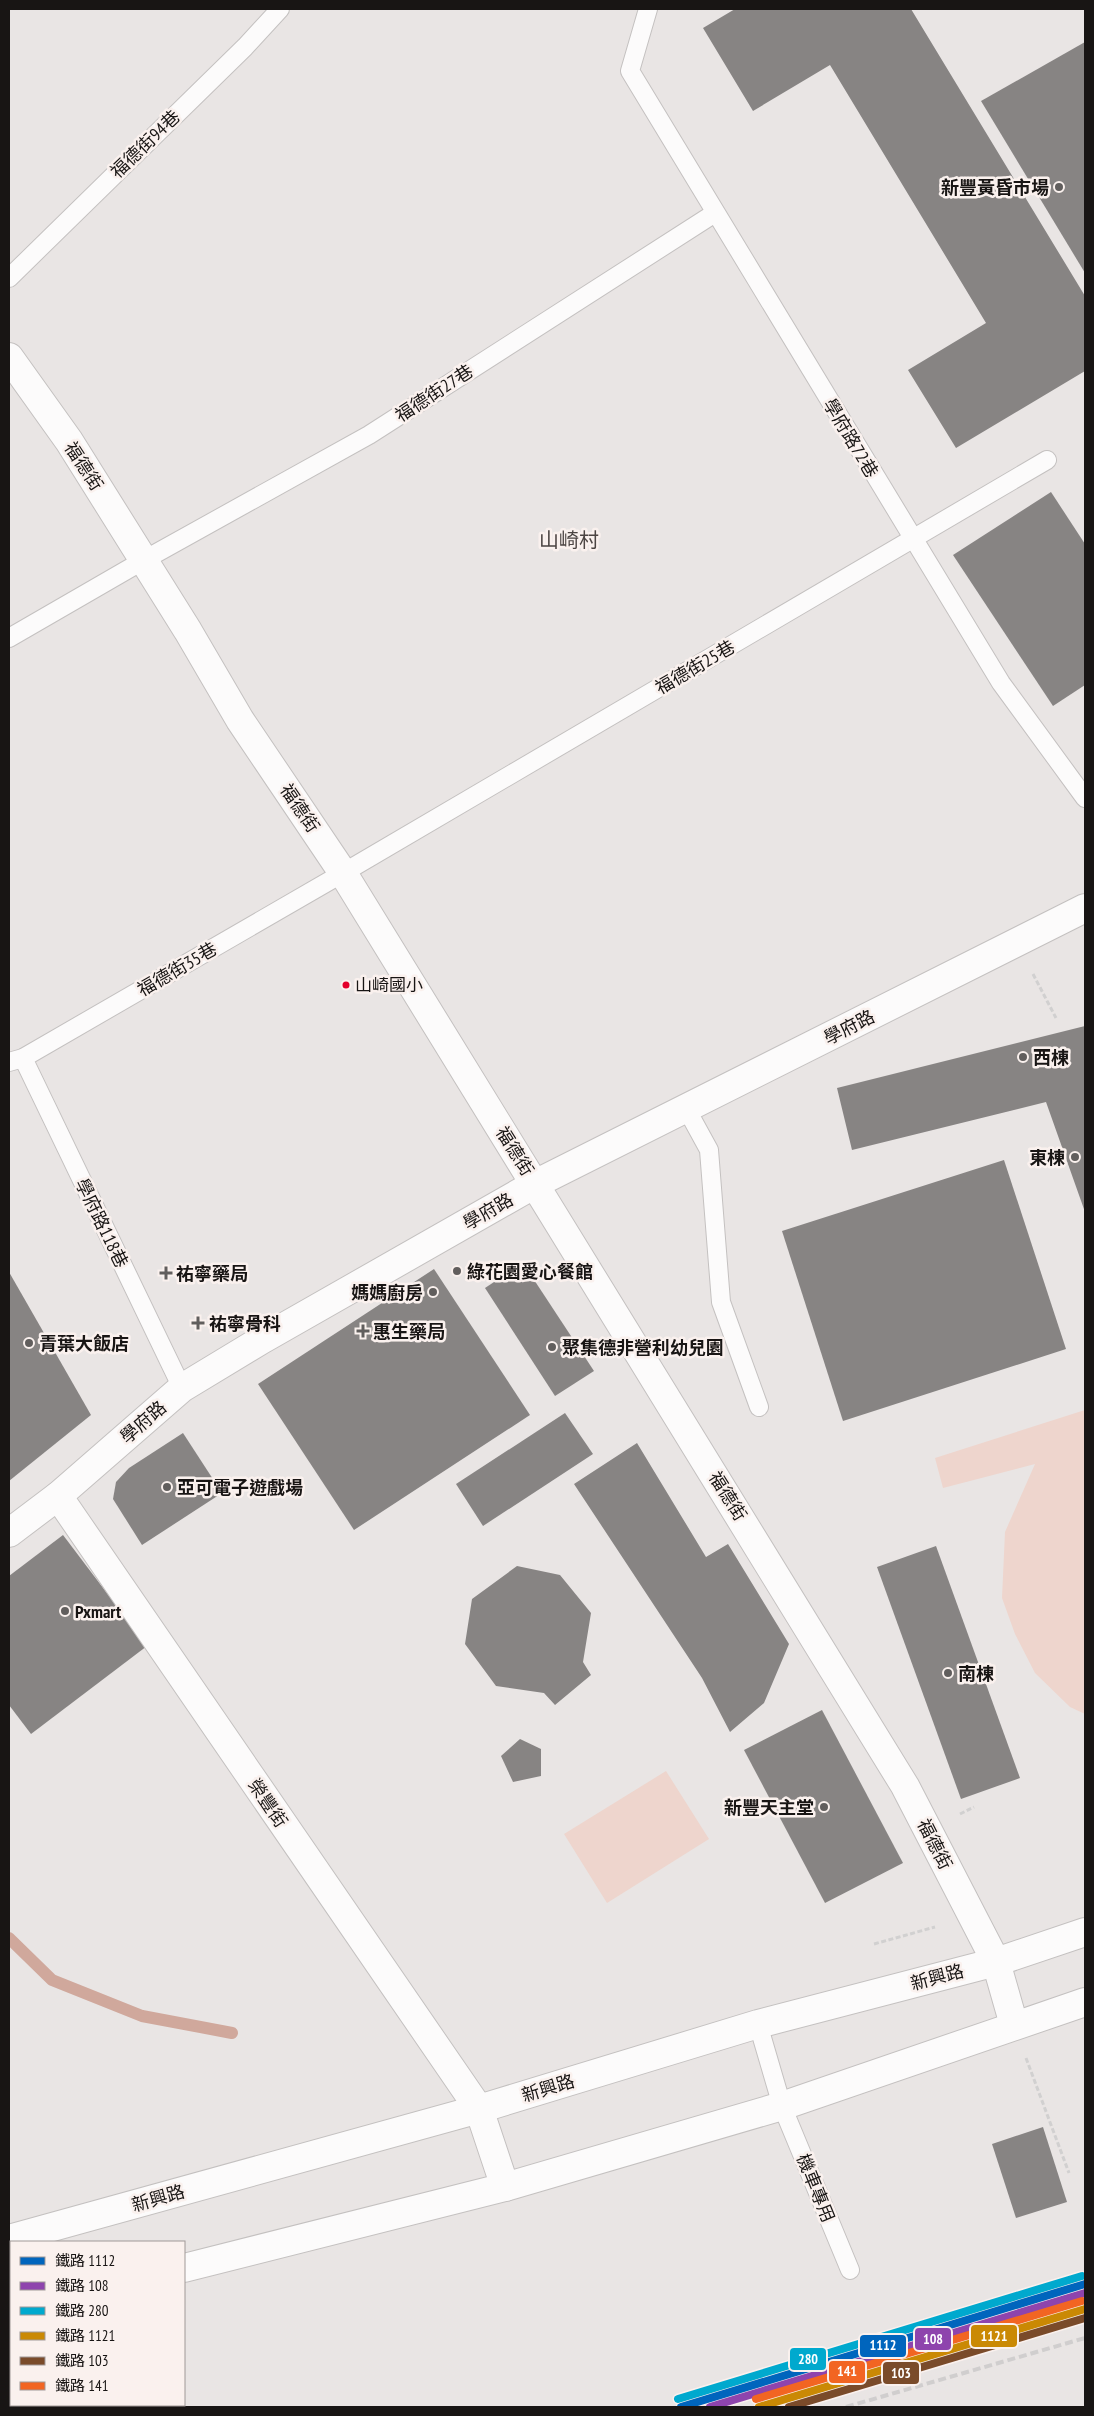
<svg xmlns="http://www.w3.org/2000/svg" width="1094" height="2416" viewBox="0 0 1094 2416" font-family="'PT Sans Narrow','Noto Sans TC',sans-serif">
<rect width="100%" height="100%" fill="#e9e5e4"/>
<g fill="#eed5cd">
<polygon points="1085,1410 1085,1714 1070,1707 1035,1673 1015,1634 1002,1598 1005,1532 1035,1464 943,1488 935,1458"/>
<polygon points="666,1771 709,1839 607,1903 564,1834"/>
</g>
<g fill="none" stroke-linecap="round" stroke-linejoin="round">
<polyline stroke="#d0a89c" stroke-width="12" points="9,1938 52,1980 142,2016 232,2033"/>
</g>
<g fill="#878483">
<polygon points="735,9 911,9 1085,296 1085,371 956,448 908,370 986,323 830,65 753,111 703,28"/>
<polygon points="1085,42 1085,273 981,101"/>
<polygon points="1051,492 1085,544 1085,685 1053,706 953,555"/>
<polygon points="1085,1026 1085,1212 1046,1102 852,1150 837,1088"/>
<polygon points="1004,1160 1066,1349 843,1421 782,1231"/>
<polygon points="523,1263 594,1371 555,1396 485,1288"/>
<polygon points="434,1269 530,1415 354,1530 258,1384"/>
<polygon points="9,1272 91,1415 9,1481"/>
<polygon points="565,1413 593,1454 483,1526 456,1484"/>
<polygon points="183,1433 222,1493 142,1545 113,1499 116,1482 129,1468"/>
<polygon points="637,1443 706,1557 728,1544 789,1644 764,1703 730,1732 702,1678 574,1484"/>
<polygon points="63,1535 147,1646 31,1734 9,1705 9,1576"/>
<polygon points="936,1546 1020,1778 961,1799 877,1567"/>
<polygon points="517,1566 560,1575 591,1613 583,1662 591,1675 555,1705 544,1693 496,1686 465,1644 472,1599"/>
<polygon points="822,1710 903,1863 825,1903 744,1750"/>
<polygon points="520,1739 541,1749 541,1776 513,1782 501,1756"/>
<polygon points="1043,2127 1067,2202 1016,2218 992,2144"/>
</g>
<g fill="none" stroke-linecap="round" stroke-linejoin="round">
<g stroke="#c4c1c0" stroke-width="20">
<g id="lane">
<polyline points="648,9 630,71 1001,683 1085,798"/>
<polyline points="9,278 245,47 280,9"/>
<polyline points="9,638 144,560 369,435 715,213"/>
<polyline points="23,1058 182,1388"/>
<polyline points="9,1062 23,1058 343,873 1047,460"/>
<polyline points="686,1108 709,1150 721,1302 759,1407"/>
<polyline points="758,2024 782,2106 850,2270"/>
</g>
</g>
<g stroke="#c4c1c0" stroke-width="30">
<g id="street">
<polyline points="9,357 69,441 188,631 240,720 343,873 905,1786 996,1962 1014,2025"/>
<polyline points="58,1496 479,2109 505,2187"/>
<polyline points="9,1533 58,1496 182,1388 263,1339 535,1184 1085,908"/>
</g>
</g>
<g stroke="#c4c1c0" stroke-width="30">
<g id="primary">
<polyline points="9,2239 479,2109 758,2024 996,1962 1085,1932"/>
<polyline points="184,2268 505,2187 782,2106 1085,2002"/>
<polyline points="9,2312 11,2311"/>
</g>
</g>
<g stroke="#d1d0d0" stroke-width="3" stroke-dasharray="5 2.5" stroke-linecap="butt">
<polyline points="1033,974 1056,1018"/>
<polyline points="960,1814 974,1807"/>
<polyline points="874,1944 935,1927"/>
<polyline points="1026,2058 1069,2173"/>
</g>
<use href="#lane" stroke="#fcfbfb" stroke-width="18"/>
<use href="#street" stroke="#fcfbfb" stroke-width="28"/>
<use href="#primary" stroke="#fcfbfb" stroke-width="28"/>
<polyline stroke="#d0cece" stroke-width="4" stroke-dasharray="8 4" stroke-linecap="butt" points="846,2407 1085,2338"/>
<g stroke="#faf1ee" stroke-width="11">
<polyline id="rail-1" points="681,2407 1085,2284"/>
</g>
<g stroke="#faf1ee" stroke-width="11">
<polyline id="rail-2" points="710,2407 1085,2293"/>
</g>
<g stroke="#faf1ee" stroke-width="11">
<polyline id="rail-3" points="678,2399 1082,2276"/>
</g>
<g stroke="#faf1ee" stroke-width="11">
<polyline id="rail-4" points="759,2407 1085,2309"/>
</g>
<g stroke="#faf1ee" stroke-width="11">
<polyline id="rail-5" points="789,2407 1085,2318"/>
</g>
<g stroke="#faf1ee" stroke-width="11">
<polyline id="rail-6" points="756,2399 1082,2301"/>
</g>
<use href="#rail-1" stroke="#0065bd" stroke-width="8"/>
<use href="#rail-2" stroke="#8e44ad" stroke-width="8"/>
<use href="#rail-3" stroke="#00a9ce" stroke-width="8"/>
<use href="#rail-4" stroke="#ca8904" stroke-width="8"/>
<use href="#rail-5" stroke="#7a4b2a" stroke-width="8"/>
<use href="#rail-6" stroke="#f26522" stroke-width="8"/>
</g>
<g fill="#615e5d" stroke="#faf1ee" stroke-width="2">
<circle cx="1059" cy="187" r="5"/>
<circle cx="1023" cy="1057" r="5"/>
<circle cx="1075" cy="1157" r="5"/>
<circle cx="457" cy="1271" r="5"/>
<path d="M163.5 1265.5h5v5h5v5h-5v5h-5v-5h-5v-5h5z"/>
<circle cx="433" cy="1292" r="5"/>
<path d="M195.5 1315.5h5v5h5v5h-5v5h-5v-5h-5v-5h5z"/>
<path d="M360.5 1323.5h5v5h5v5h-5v5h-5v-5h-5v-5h5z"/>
<circle cx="29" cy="1343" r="5"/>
<circle cx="552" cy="1347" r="5"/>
<circle cx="167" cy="1487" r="5"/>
<circle cx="65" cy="1611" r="5"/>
<circle cx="948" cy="1673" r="5"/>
<circle cx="824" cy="1807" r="5"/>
</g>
<circle fill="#e4002b" stroke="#faf1ee" stroke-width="2" cx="346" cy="985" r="4.5"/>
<g text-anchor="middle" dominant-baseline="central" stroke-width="5" stroke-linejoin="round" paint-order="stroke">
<g font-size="17" fill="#181514" stroke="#faf1ee" text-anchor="start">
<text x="355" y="985">山崎國小</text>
</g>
<g font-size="18" fill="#181514" stroke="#faf1ee">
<text transform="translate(145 144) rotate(-44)">福德街94巷</text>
<text transform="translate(434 393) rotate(-33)">福德街27巷</text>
<text transform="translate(851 438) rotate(59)">學府路72巷</text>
<text transform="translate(84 466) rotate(57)">福德街</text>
<text transform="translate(695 667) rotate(-30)">福德街25巷</text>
<text transform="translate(300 808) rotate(56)">福德街</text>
<text transform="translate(177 969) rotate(-30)">福德街35巷</text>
<text transform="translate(849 1027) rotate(-27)">學府路</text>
<text transform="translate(515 1151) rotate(58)">福德街</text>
<text transform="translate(488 1211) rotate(-30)">學府路</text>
<text transform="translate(102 1223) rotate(64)">學府路118巷</text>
<text transform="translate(143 1422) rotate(-41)">學府路</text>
<text transform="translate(728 1496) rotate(58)">福德街</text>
<text transform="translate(268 1803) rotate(56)">榮豐街</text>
<text transform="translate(935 1844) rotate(63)">福德街</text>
<text transform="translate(937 1977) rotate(-15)">新興路</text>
<text transform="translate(548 2088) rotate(-17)">新興路</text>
<text transform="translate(816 2188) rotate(68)">機車專用</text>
<text transform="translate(158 2198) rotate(-16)">新興路</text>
</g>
<g font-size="18" font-weight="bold" fill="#181514" stroke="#faf1ee" text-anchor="start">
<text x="1049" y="187" text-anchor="end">新豐黃昏市場</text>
<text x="1033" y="1057">西棟</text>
<text x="1065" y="1157" text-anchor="end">東棟</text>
<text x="467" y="1271">綠花園愛心餐館</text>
<text x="176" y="1273">祐寧藥局</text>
<text x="423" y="1292" text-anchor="end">媽媽廚房</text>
<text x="209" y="1323">祐寧骨科</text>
<text x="373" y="1331">惠生藥局</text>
<text x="39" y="1343">青葉大飯店</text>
<text x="562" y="1347">聚集德非營利幼兒園</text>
<text x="177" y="1487">亞可電子遊戲場</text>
<text x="75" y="1611">Pxmart</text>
<text x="958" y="1673">南棟</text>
<text x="814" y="1807" text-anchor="end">新豐天主堂</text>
</g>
<g font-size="20" fill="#4c4543" stroke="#faf1ee">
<text x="569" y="540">山崎村</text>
</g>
</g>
<g stroke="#faf1ee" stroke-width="2">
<rect x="970" y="2324" width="48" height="24" rx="5" fill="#ca8904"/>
<rect x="914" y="2327" width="38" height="24" rx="5" fill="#8e44ad"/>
<rect x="859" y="2334" width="48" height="24" rx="5" fill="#0065bd"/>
<rect x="789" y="2347" width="38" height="24" rx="5" fill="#00a9ce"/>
<rect x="828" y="2360" width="38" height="24" rx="5" fill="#f26522"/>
<rect x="882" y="2361" width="38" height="24" rx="5" fill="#7a4b2a"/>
</g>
<g font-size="14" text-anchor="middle" font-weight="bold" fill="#fff">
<text x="994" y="2341">1121</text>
<text x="933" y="2344">108</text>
<text x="883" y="2350">1112</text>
<text x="808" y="2364">280</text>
<text x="847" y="2376">141</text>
<text x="901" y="2378">103</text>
</g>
<rect width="1094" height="2416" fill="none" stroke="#181514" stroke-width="20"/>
<rect x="10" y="2241" width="175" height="165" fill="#faf1ee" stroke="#a09997"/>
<rect x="20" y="2257" width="25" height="8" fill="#0065bd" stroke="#a09997"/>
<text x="55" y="2266" font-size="15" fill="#181514">鐵路 1112</text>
<rect x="20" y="2282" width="25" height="8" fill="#8e44ad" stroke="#a09997"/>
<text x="55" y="2291" font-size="15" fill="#181514">鐵路 108</text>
<rect x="20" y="2307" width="25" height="8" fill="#00a9ce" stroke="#a09997"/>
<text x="55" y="2316" font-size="15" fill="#181514">鐵路 280</text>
<rect x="20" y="2332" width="25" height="8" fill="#ca8904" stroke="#a09997"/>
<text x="55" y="2341" font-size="15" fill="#181514">鐵路 1121</text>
<rect x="20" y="2357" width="25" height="8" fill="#7a4b2a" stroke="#a09997"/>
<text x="55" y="2366" font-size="15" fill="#181514">鐵路 103</text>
<rect x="20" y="2382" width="25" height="8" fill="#f26522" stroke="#a09997"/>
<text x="55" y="2391" font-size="15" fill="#181514">鐵路 141</text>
</svg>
